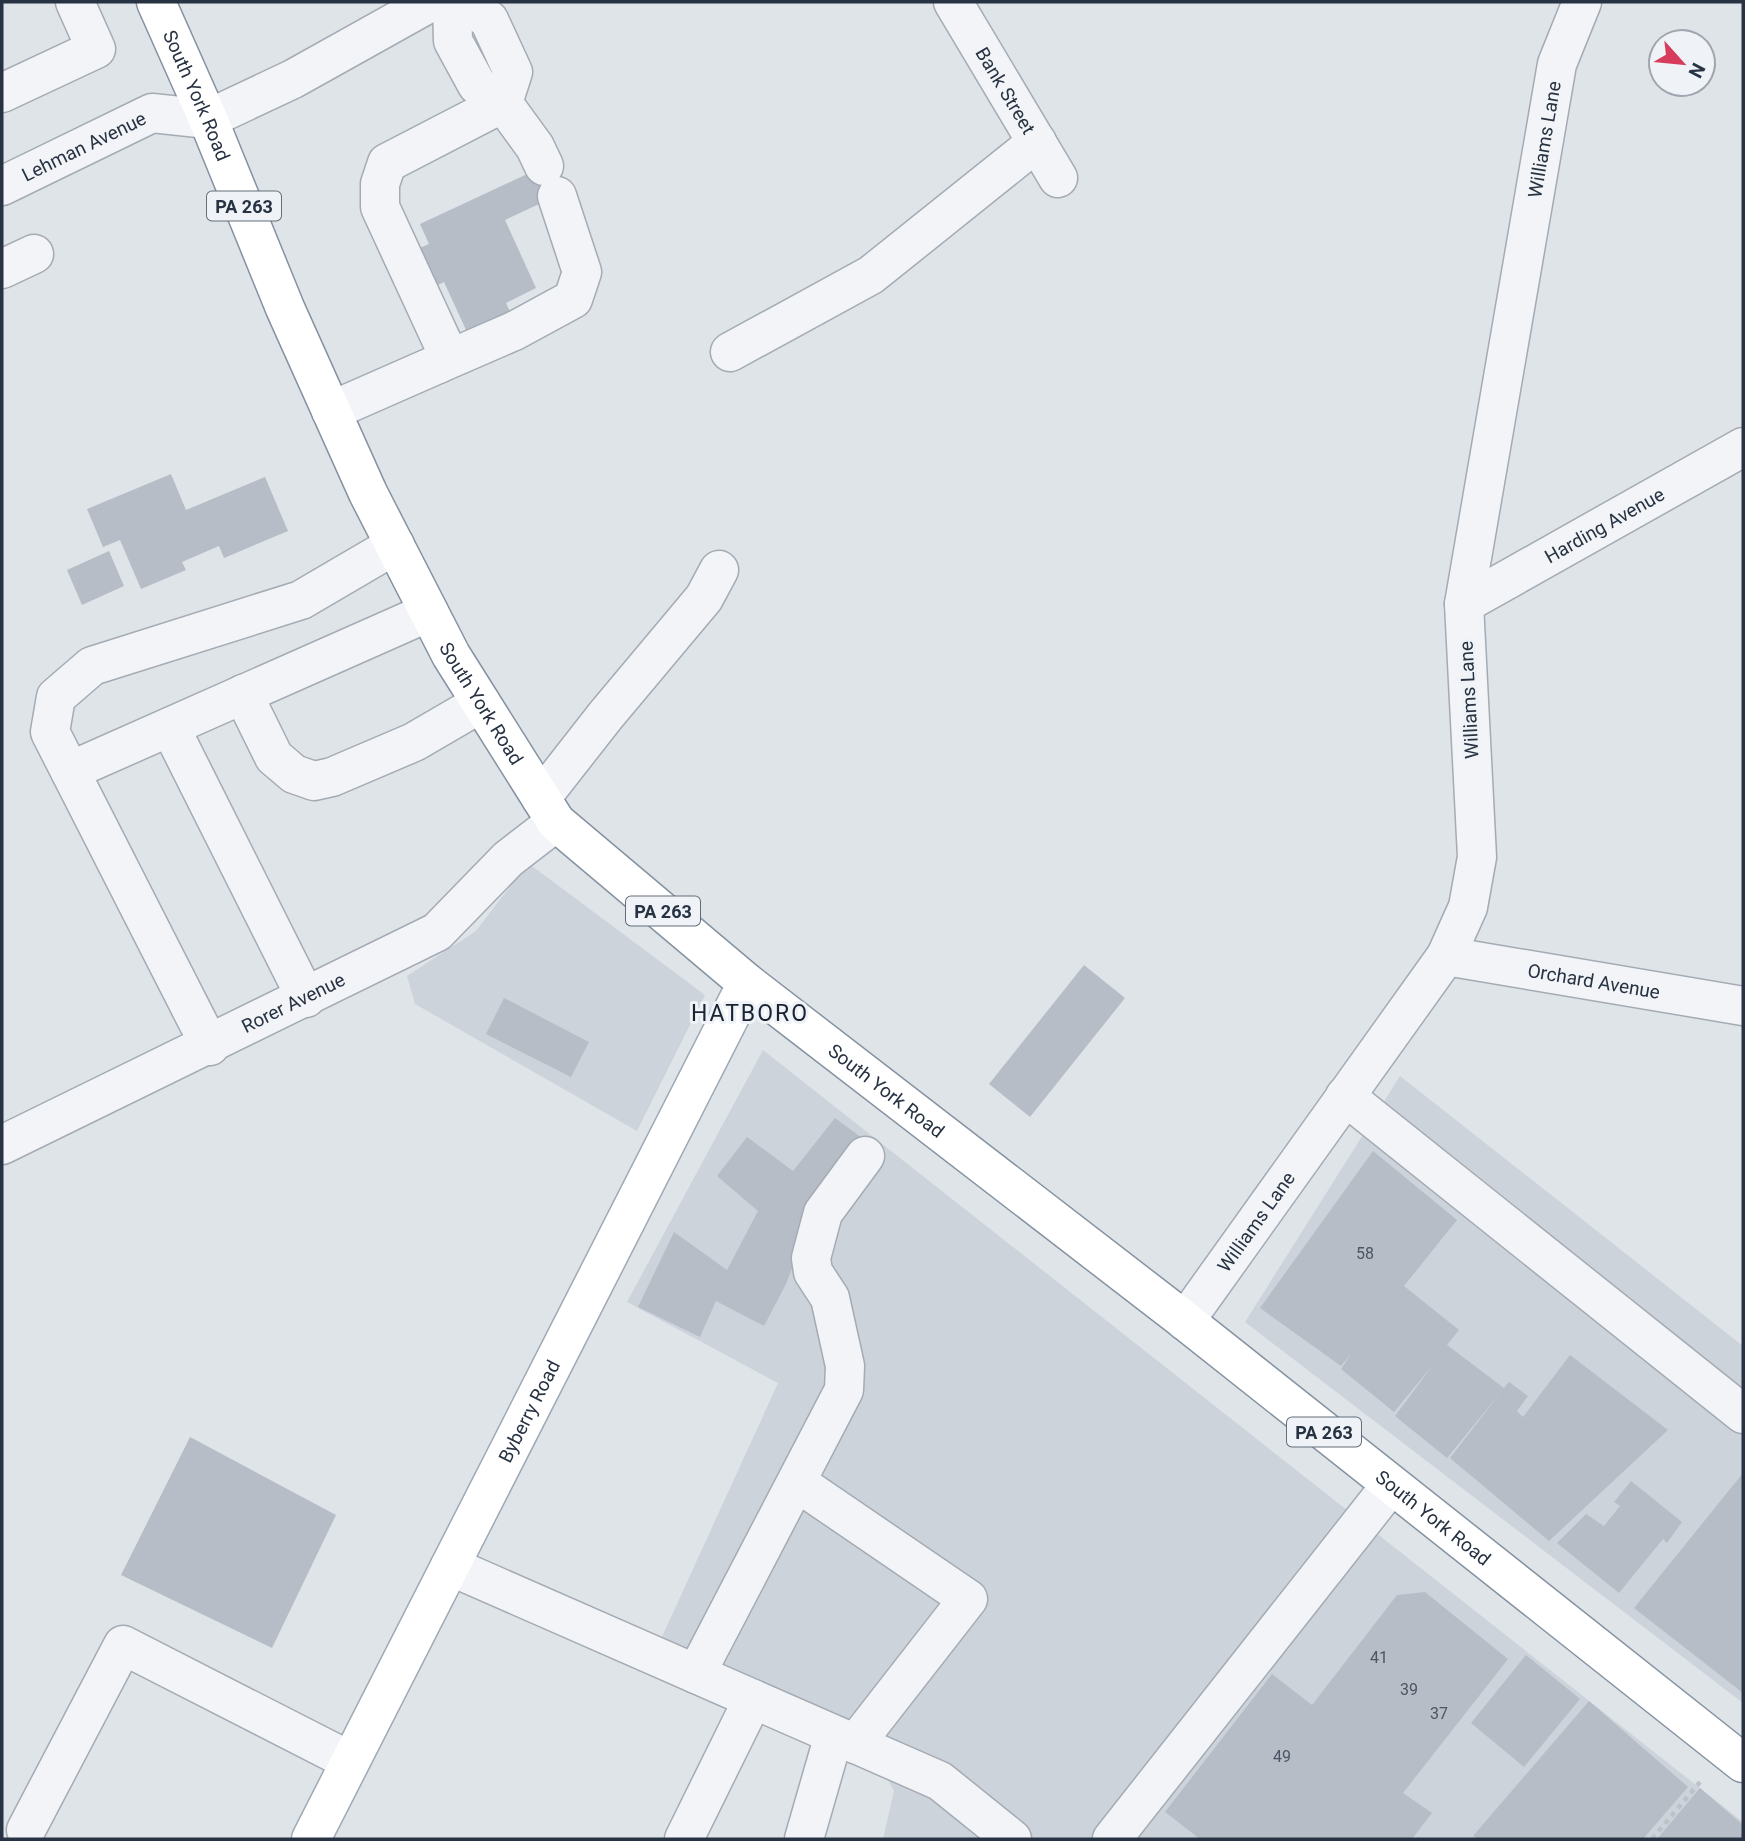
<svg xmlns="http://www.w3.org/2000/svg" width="1745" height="1841" viewBox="0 0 1745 1841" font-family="Roboto,sans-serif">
<rect width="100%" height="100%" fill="#dfe4e9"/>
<g fill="#cdd3db">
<polygon points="528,863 705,995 637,1131 415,1004 407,976 476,931"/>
<polygon points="763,1050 1743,1822 1743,1839 883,1839 894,1791 857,1724 661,1639 778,1383 627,1302"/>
<polygon points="1400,1076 1743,1346 1743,1703 1245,1322"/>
</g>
<g fill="#b6bdc7">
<polygon points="553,162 567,191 505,220 536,288 506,303 510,312 467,332 444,282 432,288 415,250 429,244 420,224"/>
<polygon points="171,474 186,510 265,477 288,531 224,558 219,546 182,562 186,570 141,589 120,540 103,547 87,509"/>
<polygon points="109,551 124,586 82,605 67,570"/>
<polygon points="1084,965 1125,998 1030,1117 989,1084"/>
<polygon points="504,998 589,1042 571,1077 486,1034"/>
<polygon points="835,1118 866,1141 811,1219 786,1284 764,1326 716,1301 700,1337 638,1307 674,1232 727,1270 758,1211 717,1176 747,1137 793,1171"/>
<polygon points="1373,1151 1457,1220 1404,1286 1459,1330 1447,1345 1504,1388 1509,1382 1528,1396 1517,1411 1523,1417 1570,1355 1668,1430 1549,1541 1450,1458 1501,1392 1447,1458 1395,1416 1433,1365 1394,1412 1341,1369 1351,1354 1341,1366 1260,1308"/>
<polygon points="190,1437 336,1515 272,1648 121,1575"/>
<polygon points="1743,1473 1743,1693 1634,1608"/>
<polygon points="1631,1481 1682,1522 1667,1543 1663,1539 1619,1593 1557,1543 1586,1514 1604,1526 1620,1506 1614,1502"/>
<polygon points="1425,1592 1508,1659 1403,1793 1432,1813 1412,1839 1200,1839 1165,1812 1272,1674 1312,1705 1397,1595"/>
<polygon points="1526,1655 1580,1699 1524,1767 1471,1723"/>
<polygon points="1589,1701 1688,1787 1643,1839 1478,1839 1473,1836"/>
<polygon points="1700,1788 1743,1825 1743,1839 1657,1839"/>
</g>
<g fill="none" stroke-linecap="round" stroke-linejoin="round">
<g stroke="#a4abb4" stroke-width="41">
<g id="minor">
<polyline points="452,2 453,41 477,85 503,103 535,147 544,166"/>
<path id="s1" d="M953,2L1058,178"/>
<polyline points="2,93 96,49 75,2"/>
<path id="s2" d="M2,186L152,113L208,119L293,79L431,2"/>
<polyline points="2,269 34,254"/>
<polyline points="730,352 871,275 1037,142"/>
<polyline points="438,364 514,331 573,299 582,272 557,196"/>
<polyline points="331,411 438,364 446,350 380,207 380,184 387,163 503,103 513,72 489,20 465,2"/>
<path id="s3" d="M1464,604L1743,447"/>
<polyline points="243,694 274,757 294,774 314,781 332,777 414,742 481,703"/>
<polyline points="170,727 306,998"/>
<polyline points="70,771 429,612"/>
<polyline points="541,798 606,715 704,598 719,570"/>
<path id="s4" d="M1446,956L1743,1006"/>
<polyline points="210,1046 50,732 56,697 92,666 301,600 395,545"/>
<polyline points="1345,1096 1743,1414"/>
<path id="s5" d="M2,1145L437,932L508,859L556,822"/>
<path id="s6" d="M1185,1321L1446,956L1468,907L1477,857L1464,604L1557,64L1582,2"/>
<polyline points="798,1483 968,1599 855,1744"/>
<polyline points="450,1566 940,1781 1012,1839"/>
<polyline points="696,1674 844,1390 845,1366 830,1298 813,1272 811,1258 823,1213 865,1156"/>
<polyline points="26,1830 123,1645 350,1761"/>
<polyline points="684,1839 753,1699"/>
<polyline points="804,1839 834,1735"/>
<polyline points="1112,1839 1391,1485"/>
</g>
</g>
<g stroke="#9ea9b6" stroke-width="41">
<g id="major">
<path id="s7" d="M311,1839L747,983"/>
</g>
</g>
<g stroke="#8592a1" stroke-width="41">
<g id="highway">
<path id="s8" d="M156,2L208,119L285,308L368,493L451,655L556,822L747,983L1179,1316L1743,1763"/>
</g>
</g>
<polyline stroke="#bdc2c8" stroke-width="4.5" stroke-dasharray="5 5" stroke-linecap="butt" points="1652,1839 1700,1782"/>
<use href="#minor" stroke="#f2f4f7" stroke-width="38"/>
<use href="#major" stroke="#fff" stroke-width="38"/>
<use href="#highway" stroke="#fff" stroke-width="38"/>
</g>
<g text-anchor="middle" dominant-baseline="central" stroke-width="6" stroke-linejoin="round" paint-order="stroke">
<g font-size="16" fill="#4b5563">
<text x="1365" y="1253">58</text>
<text x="1379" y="1657">41</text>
<text x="1409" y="1689">39</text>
<text x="1439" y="1713">37</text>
<text x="1282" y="1756">49</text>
</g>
<g fill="#eff3f7" stroke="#636c78" stroke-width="2">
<rect x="207" y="191.5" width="74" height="29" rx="5"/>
<rect x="626" y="896.5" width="74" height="29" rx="5"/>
<rect x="1287" y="1417.5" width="74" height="29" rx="5"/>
</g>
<g font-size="18" font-weight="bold" fill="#273242">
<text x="244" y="206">PA 263</text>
<text x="663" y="911">PA 263</text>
<text x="1324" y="1432">PA 263</text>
</g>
<g font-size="19" fill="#273242" stroke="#eff3f7">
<text stroke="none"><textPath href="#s1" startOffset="103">Bank Street</textPath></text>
<text stroke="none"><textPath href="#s8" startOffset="102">South York Road</textPath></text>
<text stroke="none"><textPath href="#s6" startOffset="1278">Williams Lane</textPath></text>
<text stroke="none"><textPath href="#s2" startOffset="91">Lehman Avenue</textPath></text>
<text stroke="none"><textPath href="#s3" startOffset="161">Harding Avenue</textPath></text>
<text transform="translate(1469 700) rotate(-93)">Williams Lane</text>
<text stroke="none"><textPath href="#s8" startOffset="774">South York Road</textPath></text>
<text stroke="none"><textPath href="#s4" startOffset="150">Orchard Avenue</textPath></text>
<text stroke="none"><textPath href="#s5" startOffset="324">Rorer Avenue</textPath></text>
<text stroke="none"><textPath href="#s8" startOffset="1340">South York Road</textPath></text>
<text stroke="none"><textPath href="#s6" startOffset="122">Williams Lane</textPath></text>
<text stroke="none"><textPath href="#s7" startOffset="480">Byberry Road</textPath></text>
<text stroke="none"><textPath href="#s8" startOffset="2034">South York Road</textPath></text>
</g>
<g font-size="23" letter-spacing="2" fill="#192332" stroke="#eff3f7">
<text x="750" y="1013">HATBORO</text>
</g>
</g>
<rect width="1745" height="1841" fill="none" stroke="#273242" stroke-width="7"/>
<g transform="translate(1682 63) rotate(117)"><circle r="33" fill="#eff3f7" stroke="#9fa6af" stroke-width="2"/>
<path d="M0-5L12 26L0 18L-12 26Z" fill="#d73c5c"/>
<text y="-10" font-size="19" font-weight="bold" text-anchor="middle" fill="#273242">N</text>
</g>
</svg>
